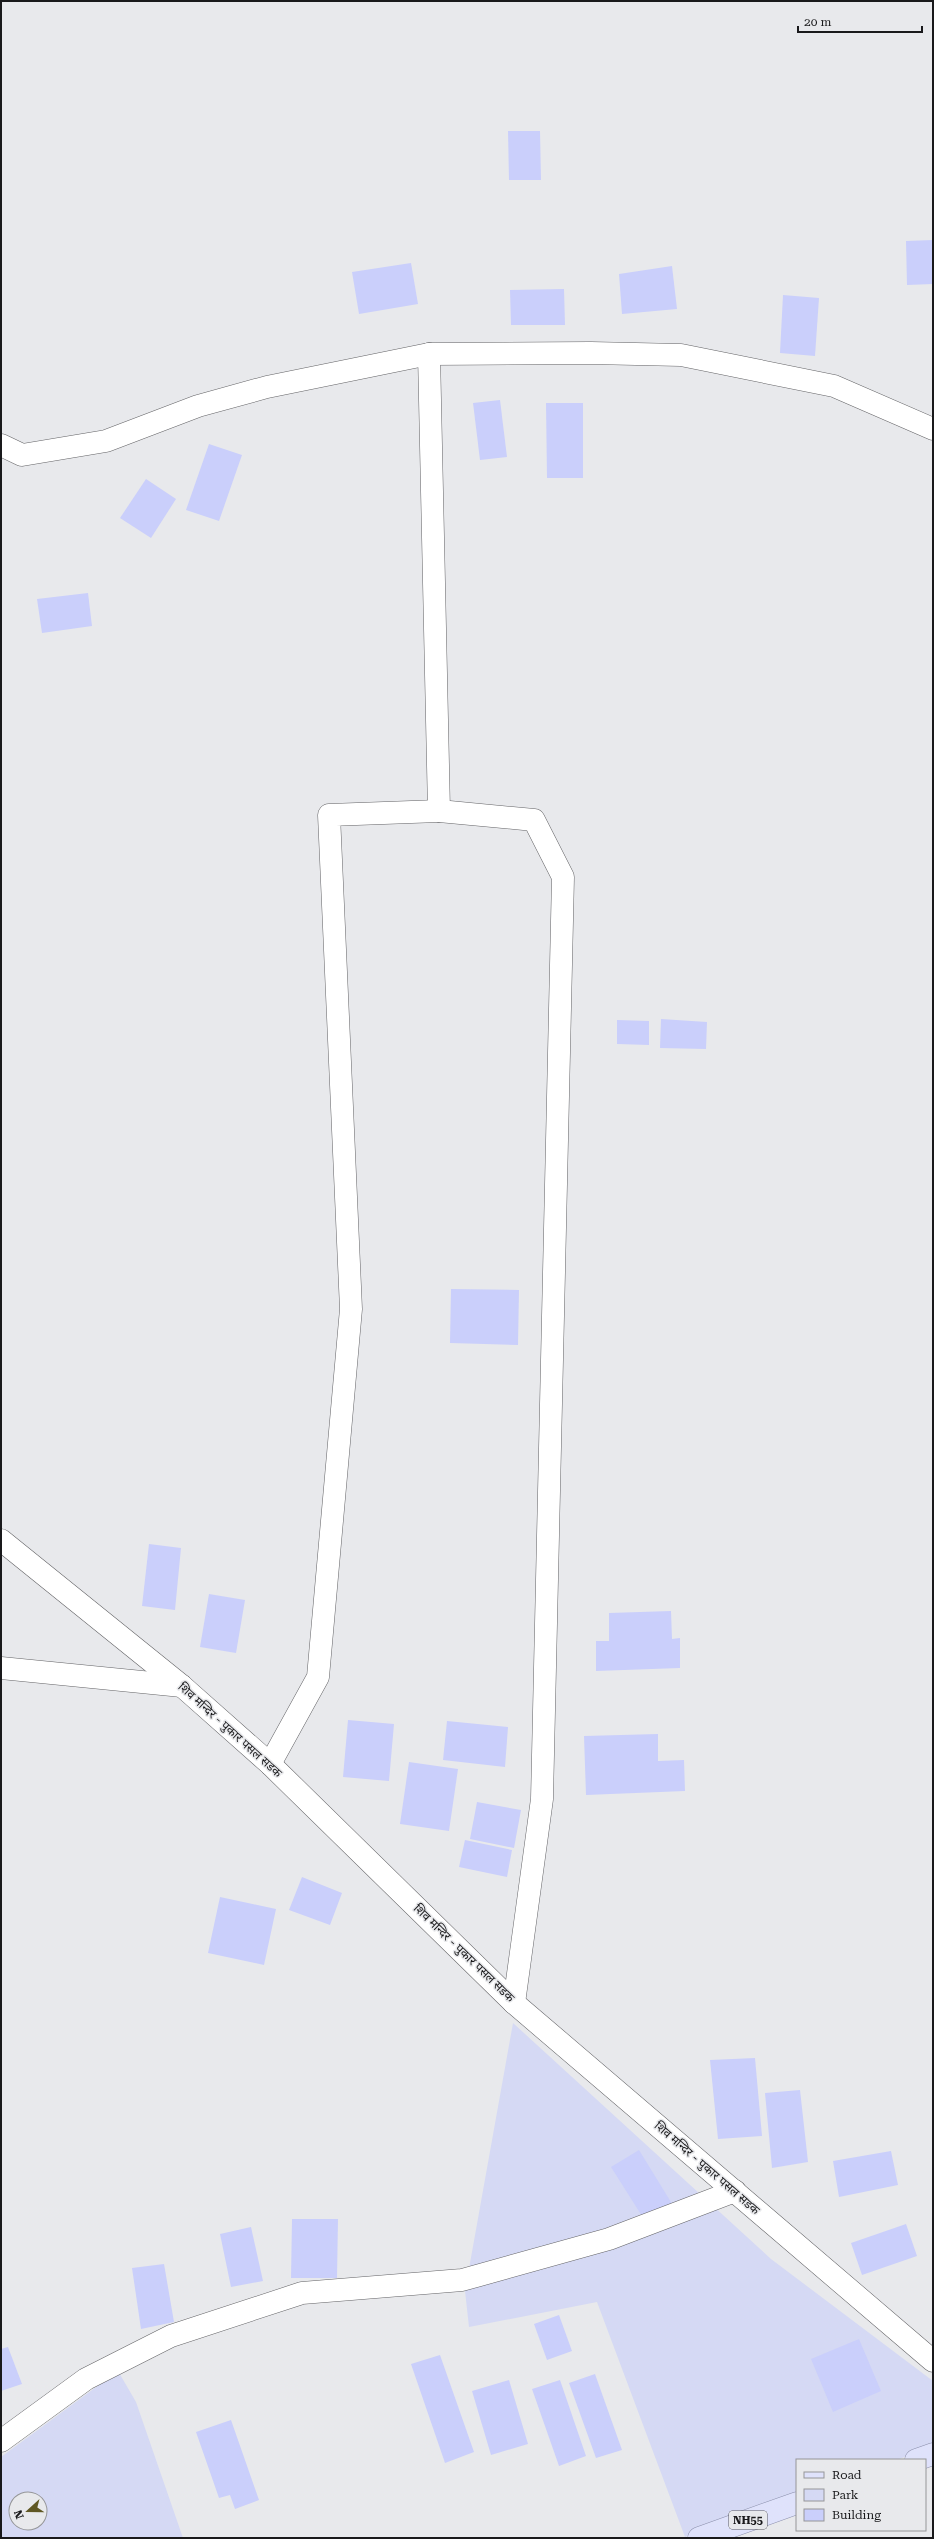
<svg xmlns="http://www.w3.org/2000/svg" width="934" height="2539" viewBox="0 0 934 2539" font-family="'Roboto Serif','Noto Sans Devanagari',serif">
<rect width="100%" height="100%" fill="#e8e9ec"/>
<g fill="#d5d9f4" fill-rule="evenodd">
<polygon points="513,2023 771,2259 933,2381 933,2446 897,2460 797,2460 797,2497 685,2537 597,2302 469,2327 465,2291"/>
<path d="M118,2371L136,2402L183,2538H1V2457ZM16,2499H40V2523H16Z"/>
</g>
<g fill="#cacffb">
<polygon points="508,131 540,131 541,180 509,180"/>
<polygon points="933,240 933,284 907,285 906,241"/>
<polygon points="411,263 418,304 359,314 352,272"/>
<polygon points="672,266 677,309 622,314 619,274"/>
<polygon points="564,289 565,325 511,325 510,290"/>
<polygon points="783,295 819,298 815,356 780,353"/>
<polygon points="500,400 507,457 480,460 473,403"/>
<polygon points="546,403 583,403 583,478 547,478"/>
<polygon points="209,444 242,455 219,521 186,510"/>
<polygon points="146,479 176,499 151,538 120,518"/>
<polygon points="88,593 92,626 42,633 37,599"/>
<polygon points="661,1019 707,1022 706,1049 660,1048"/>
<polygon points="617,1020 649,1021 649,1045 617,1044"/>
<polygon points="451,1289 519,1290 518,1345 450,1343"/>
<polygon points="149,1544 181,1548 175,1610 142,1606"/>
<polygon points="209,1594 245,1600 236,1653 200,1647"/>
<polygon points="671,1611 672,1639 680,1638 680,1668 596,1671 596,1641 609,1641 609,1613"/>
<polygon points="348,1720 394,1724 389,1781 343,1777"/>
<polygon points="447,1721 508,1727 505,1767 443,1760"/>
<polygon points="658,1734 658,1761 684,1760 685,1791 586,1795 584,1736"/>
<polygon points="409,1762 458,1769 449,1831 400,1824"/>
<polygon points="477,1802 521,1810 514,1848 470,1839"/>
<polygon points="465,1840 512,1850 507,1877 459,1867"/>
<polygon points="302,1877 342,1893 330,1925 289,1910"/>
<polygon points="220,1897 276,1909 264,1965 208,1953"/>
<polygon points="755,2058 762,2136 718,2139 710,2060"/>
<polygon points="800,2090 808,2162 772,2168 765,2093"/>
<polygon points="639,2150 674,2207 647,2224 611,2167"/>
<polygon points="891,2151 898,2185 839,2197 833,2161"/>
<polygon points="292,2219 338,2219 337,2278 291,2278"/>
<polygon points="906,2224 917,2256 862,2275 851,2243"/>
<polygon points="251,2227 263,2281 231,2287 220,2234"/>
<polygon points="164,2264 174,2322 141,2329 132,2268"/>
<polygon points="559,2315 572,2351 547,2360 534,2324"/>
<polygon points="859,2339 881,2391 833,2412 811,2359"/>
<polygon points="8,2347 22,2384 1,2391 1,2349"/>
<polygon points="440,2355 474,2452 445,2463 411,2364"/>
<polygon points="595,2374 622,2450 596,2458 569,2383"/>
<polygon points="509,2380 528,2444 491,2455 472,2391"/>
<polygon points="560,2380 586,2456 559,2466 532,2389"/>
<polygon points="231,2420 259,2500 235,2509 230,2495 219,2498 196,2432"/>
</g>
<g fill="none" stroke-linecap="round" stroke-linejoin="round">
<g stroke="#636366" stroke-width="23">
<g id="street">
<polyline points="429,354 439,811 534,820 563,877 542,1799 514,2003"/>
<polyline points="1,445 22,455 106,441 198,406 267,387 429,354 591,353 681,355 834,386 933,429"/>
<polyline points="1,1540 182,1686 270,1764 514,2003 933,2361"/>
<polyline points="1,1668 182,1686"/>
<polyline points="270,1764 318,1677 351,1309 329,815 439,811"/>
<polyline points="1,2441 86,2379 171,2336 302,2293 462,2280 609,2239 735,2191"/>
</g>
</g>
<g stroke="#8b8fab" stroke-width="23">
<g id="primary">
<polyline points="916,2460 933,2454"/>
<polyline points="699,2538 797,2503"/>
</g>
</g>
<use href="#street" stroke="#fff" stroke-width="22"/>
<use href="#primary" stroke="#dfe2fb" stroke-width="22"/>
</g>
<g text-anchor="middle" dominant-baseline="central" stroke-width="3" stroke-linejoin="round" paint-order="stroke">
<rect fill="#e8e9ec" stroke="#57575a" stroke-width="1" x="729" y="2511" width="38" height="18" rx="3"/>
<g font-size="11" font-weight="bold" fill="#19191b">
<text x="748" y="2520">NH55</text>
</g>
<g font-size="12" fill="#19191b" stroke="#e8e9ec">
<text transform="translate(230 1730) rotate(42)">शिव मन्दिर - पुकार पसल सडक</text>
<text transform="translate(464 1953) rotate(44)">शिव मन्दिर - पुकार पसल सडक</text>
<text transform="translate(707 2168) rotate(41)">शिव मन्दिर - पुकार पसल सडक</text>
</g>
</g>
<rect width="934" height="2539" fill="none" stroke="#19191b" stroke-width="4"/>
<rect x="796" y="2459" width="130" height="72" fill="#e8e9ec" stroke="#959698"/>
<rect x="804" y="2472" width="20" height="6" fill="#dfe2fb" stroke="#959698"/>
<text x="832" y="2479" font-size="12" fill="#19191b">Road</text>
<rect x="804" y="2489" width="20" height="12" fill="#d5d9f4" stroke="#959698"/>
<text x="832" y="2499" font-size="12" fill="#19191b">Park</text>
<rect x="804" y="2509" width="20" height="12" fill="#cacffb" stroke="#959698"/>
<text x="832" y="2519" font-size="12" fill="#19191b">Building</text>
<g transform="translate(28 2511) rotate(249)"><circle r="19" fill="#e8e9ec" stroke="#959698"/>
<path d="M0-3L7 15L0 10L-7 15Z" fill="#5f5723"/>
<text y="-6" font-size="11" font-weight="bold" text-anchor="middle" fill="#19191b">N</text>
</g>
<path d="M798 26v6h124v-6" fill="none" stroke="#19191b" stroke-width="2"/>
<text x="804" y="26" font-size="12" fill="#19191b" stroke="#e8e9ec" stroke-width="3" paint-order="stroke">20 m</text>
</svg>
